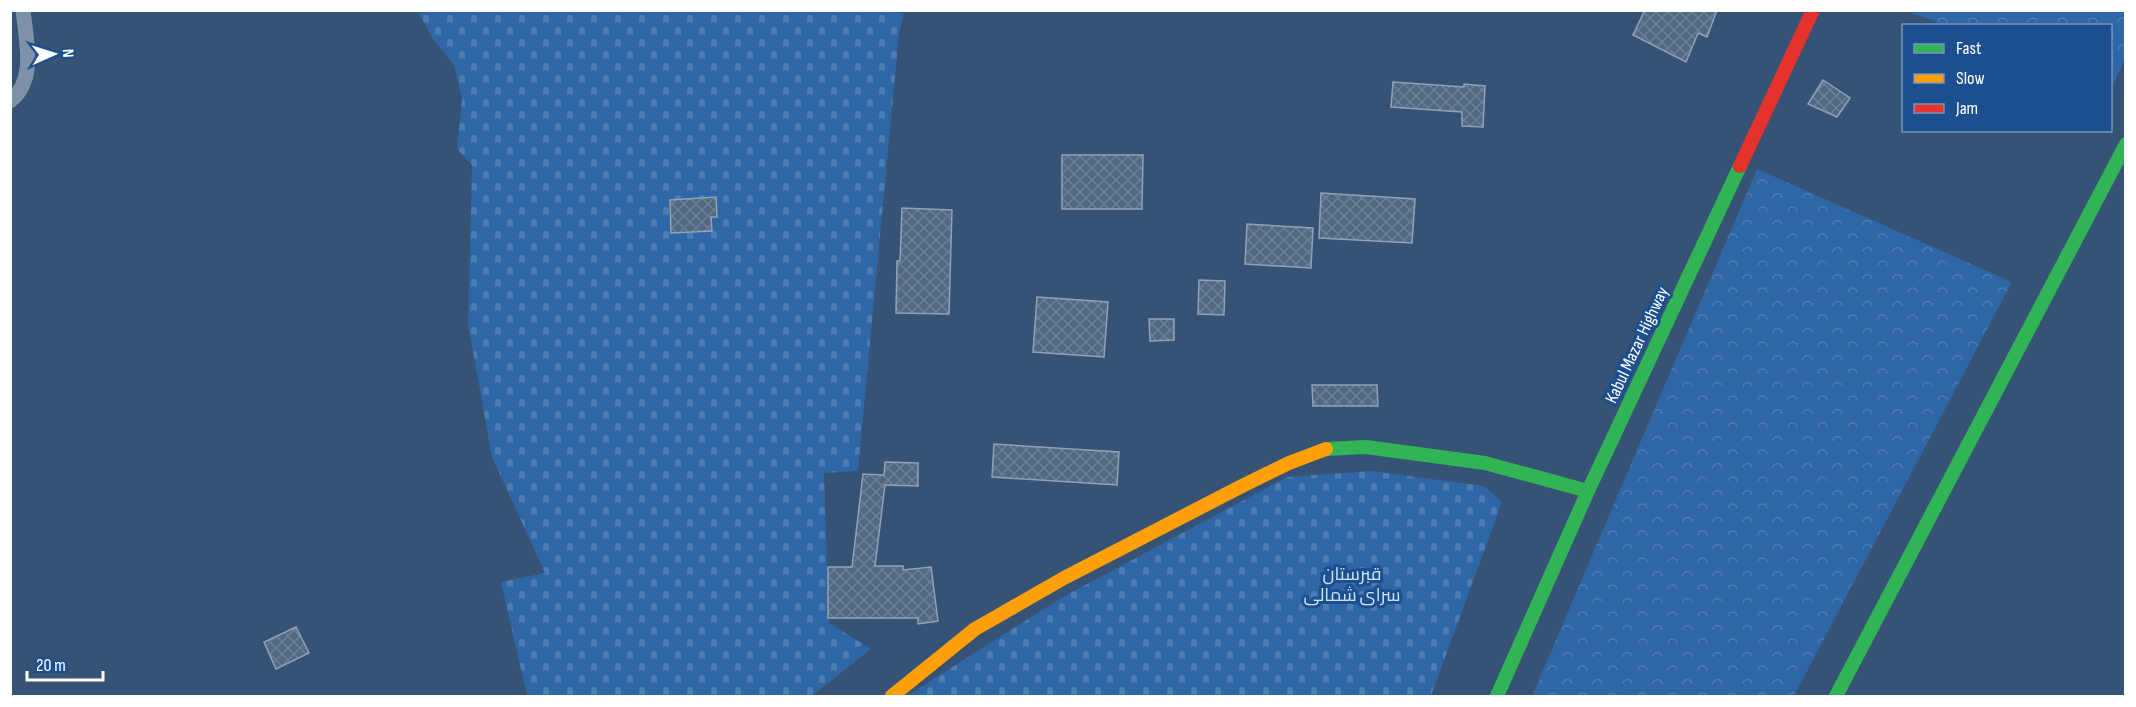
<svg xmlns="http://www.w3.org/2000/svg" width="2136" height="707" viewBox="0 0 2136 707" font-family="'Sofia Sans Condensed',Cairo,sans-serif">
<defs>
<pattern id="forest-crowns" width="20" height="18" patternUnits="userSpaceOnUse" patternTransform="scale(1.5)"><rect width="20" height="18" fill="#2f66a5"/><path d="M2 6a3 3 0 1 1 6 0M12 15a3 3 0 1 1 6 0" fill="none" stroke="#4e7db2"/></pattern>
<pattern id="cemetery-stones" width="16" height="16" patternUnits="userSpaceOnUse" patternTransform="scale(1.5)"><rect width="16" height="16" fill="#2f66a5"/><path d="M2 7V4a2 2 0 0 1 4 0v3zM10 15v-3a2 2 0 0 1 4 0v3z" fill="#4e7db2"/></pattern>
<pattern id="building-cross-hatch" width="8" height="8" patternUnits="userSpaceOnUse" patternTransform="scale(1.5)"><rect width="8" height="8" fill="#526984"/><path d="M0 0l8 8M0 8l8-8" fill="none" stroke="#6c8096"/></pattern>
</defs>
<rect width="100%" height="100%" fill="#365274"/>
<g fill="url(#forest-crowns)">
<polygon points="1907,11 2125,11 2125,58 2111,89 2110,26 1944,25"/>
<polygon points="1757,169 2012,282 1794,696 1532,696"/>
</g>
<g fill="url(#cemetery-stones)">
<polygon points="418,11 904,11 899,34 858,471 824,473 829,623 871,649 812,696 527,696 501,582 545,573 492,457 468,324 472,165 457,149 462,99 454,65 432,38"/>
<polygon points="1371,471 1484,486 1502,502 1431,696 907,696 1061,598 1287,477"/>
</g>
<g fill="url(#building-cross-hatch)" stroke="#92a2b6" stroke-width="1.5">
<polygon points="1645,10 1717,10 1707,37 1698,33 1686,62 1633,35"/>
<polygon points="1823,80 1850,98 1837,117 1808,104"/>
<polygon points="1393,82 1464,87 1464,84 1485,86 1483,127 1462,126 1462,112 1391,107"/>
<polygon points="1062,155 1143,155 1142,209 1062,209"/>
<polygon points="1321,193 1415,199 1412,243 1319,238"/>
<polygon points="716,197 717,217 711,217 712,231 671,233 670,200"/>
<polygon points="902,208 952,210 949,314 896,313 897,261 900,261"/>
<polygon points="1247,224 1313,228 1311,268 1245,264"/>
<polygon points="1199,280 1225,281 1224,315 1198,314"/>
<polygon points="1037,297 1108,302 1104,357 1033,352"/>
<polygon points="1149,319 1174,319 1174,340 1150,341"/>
<polygon points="1312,385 1377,385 1378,406 1313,406"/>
<polygon points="994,444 1119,452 1117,485 992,477"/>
<polygon points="885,462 918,463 918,486 885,485 875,566 903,566 903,570 931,567 938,621 918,624 918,618 828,618 828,567 852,567 863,474 884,475"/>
<polygon points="296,627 309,653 276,669 264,642"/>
</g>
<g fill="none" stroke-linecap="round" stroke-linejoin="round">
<path stroke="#7d92a8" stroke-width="15" d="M10,101C37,81 26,40 23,10"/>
<g stroke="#30b455" stroke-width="14">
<polyline points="1326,449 1366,447 1485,463 1588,491"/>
<polyline points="1497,696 1588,491 1740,166"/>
<polyline points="1836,696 2126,144"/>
</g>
<polyline stroke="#ff9f0a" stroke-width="14" points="892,696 975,629 1064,578 1240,487 1289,463 1326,449"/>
<polyline stroke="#e5322d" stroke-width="14" points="1740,166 1813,10"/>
</g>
<g text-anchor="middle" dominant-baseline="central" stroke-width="6" stroke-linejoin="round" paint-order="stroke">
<g font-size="18" fill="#fff" stroke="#1b4f8f">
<text transform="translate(1637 345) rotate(-65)">Kabul Mazar Highway</text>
</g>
<g font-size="18" fill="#cfe3fa" stroke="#1b4f8f">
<text x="1352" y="574">قبرستان<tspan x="1352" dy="21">سرای شمالی</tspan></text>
</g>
</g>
<rect width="2136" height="707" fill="none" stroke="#ffffff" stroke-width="24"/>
<rect x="1902" y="24" width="210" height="108" fill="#1b4f8f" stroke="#7695bc" stroke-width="1.5"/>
<rect x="1914" y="44" width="30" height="9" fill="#30b455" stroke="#7695bc" stroke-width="1.5"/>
<text x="1956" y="54" font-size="18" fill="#ffffff">Fast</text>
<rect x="1914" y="74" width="30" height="9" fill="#ff9f0a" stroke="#7695bc" stroke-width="1.5"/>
<text x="1956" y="84" font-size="18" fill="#ffffff">Slow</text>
<rect x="1914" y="104" width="30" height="9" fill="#e5322d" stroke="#7695bc" stroke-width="1.5"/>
<text x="1956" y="114" font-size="18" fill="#ffffff">Jam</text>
<g transform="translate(54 54) rotate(87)" stroke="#1b4f8f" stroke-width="4.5" paint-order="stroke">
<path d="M0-4.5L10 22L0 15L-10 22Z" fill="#ffffff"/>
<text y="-9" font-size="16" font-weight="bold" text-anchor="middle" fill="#ffffff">N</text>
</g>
<path d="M27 671v9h76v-9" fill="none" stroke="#ffffff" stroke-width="3"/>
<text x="36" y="671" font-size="18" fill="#ffffff" stroke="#1b4f8f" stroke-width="4.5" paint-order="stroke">20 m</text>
</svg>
